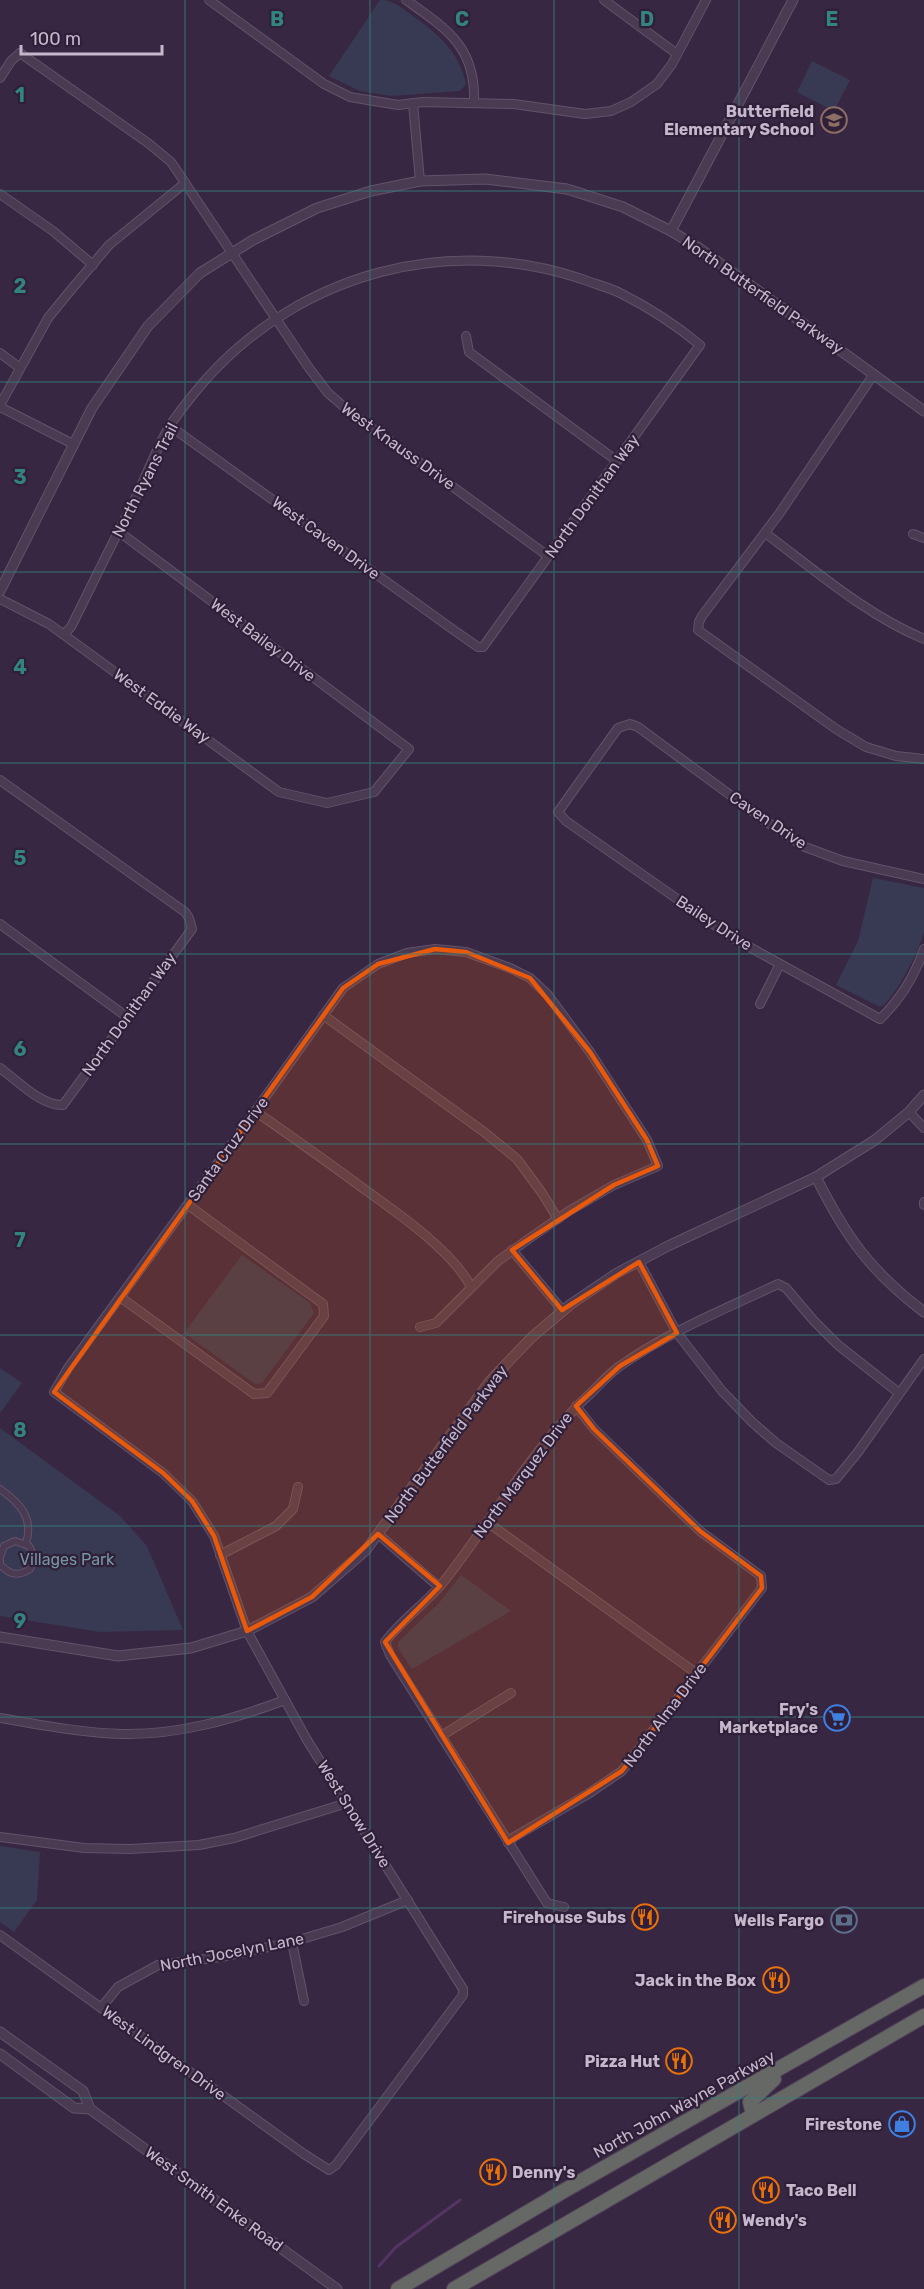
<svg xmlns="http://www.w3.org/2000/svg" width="924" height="2289" viewBox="0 0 924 2289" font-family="Rubik,sans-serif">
<rect width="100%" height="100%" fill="#382743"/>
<g fill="#383952">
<path d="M380,0C394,0 402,8 413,16C438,34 460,52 466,84L460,91L391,96L360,91L329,76Z"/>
<polygon points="812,61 850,80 834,111 797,92"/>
<path d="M873,878L924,888C924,902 924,917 924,931C923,944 893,1003 880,1007L836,985L858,941Z"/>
<polygon points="242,1255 310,1303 314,1313 262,1383 255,1384 184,1333"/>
<polygon points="0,1368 22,1383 0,1413"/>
<polygon points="0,1428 120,1516 147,1546 183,1630 100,1632 0,1616"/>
<polygon points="461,1575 511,1611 412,1669 398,1648 398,1642 439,1603"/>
<polygon points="0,1846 40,1852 37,1900 14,1932 0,1922"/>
</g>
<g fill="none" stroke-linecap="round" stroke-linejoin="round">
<polyline stroke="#523563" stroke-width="3" points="379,2266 396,2247 460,2200"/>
<g stroke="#62536a" stroke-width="8">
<g id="pedestrian">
<path d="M0,1489C20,1503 34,1518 26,1543"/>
<path d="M0,1557L4,1546L15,1541L29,1546L34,1557L30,1569C18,1577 9,1575 0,1564V1560"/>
</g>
</g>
<g stroke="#62536a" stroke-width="10">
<g id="minor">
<polyline points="209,0 324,84 350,97 398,105 423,102 514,104 585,114 611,111 631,102 657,84 672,64 706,0"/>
<path d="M406,0C447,29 476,47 474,102"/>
<polyline points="604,0 677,54"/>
<polyline points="0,78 11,61 20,53 148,143 171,162 309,368 328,393 350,412 548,556"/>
<polyline points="413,103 420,181"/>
<polyline points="0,194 53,231 93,265"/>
<polyline points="466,336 469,352 617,461"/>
<polyline points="0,353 20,368"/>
<polyline points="874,374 779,514 702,616 699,622 698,630 836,729 866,747 896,756 924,759"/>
<polyline points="0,405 48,318 70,291 109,245 185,183"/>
<polyline points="0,407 73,444"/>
<path d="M765,533C816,571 865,614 924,639"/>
<polyline points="913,534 924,538"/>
<polyline points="0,599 49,624 279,792 327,803 374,792 409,749 118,531"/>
<path d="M64,634L71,627C90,589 108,551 128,513C143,485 153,455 169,427C180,410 195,392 208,377C303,273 448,234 582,279C594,284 608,287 620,293C648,307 676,325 700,345L483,647H478L455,631L170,426"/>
<path d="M0,780L185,912L189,918L192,929L63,1105C41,1106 17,1080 0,1068"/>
<path d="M924,879L843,861L805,847L764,820L638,727L630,724L618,728L558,812L566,821L733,938L880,1019C900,1000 915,975 924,949"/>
<polyline points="0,924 127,1017"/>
<polyline points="760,1004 780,964"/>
<polyline points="323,1015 484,1132 517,1159 542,1193 558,1219"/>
<path d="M255,1111C292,1137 328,1162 364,1189C396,1212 453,1251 471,1287"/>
<polyline points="909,1112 924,1128"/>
<polyline points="924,1202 924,1205"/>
<polyline points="512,1250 563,1311"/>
<polyline points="639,1262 677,1333 722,1391 752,1422 776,1443 829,1480 836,1479 858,1452 924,1359"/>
<polyline points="120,1297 254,1394 267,1393 324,1316 323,1304 188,1205"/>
<polyline points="487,1522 696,1673"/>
<polyline points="378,1534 439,1587"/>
<polyline points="220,1555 276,1526 293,1509 298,1487"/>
<path d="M0,1718C41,1725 82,1733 123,1734C179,1735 234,1719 285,1700"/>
<polyline points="441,1736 511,1693"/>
<polyline points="0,1837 84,1848 130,1849 199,1845 234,1838 347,1803"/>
<polyline points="508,1843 514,1837 588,1794 622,1771 762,1588 761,1576 700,1531 594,1429 576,1406"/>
<path d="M564,1907L547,1903L390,1655L385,1642C402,1619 428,1602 445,1580C495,1516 534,1445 594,1390C602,1382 611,1372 620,1366C668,1332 725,1309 778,1284L786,1288L814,1321L838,1345L899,1393"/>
<polyline points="0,1935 304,2154 329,2170 336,2165 463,1995 463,1989 307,1740 247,1631 214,1536 192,1501 163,1473 54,1392 68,1368 234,1141 343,988 378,964 407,953 435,949 466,952 510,968 530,978 548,995 590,1052 647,1140 658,1166 614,1185 569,1211 530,1238 498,1261 436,1323 420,1327"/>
<polyline points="292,1942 304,2001"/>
<polyline points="101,2008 118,1987 158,1965 221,1957 292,1942 342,1927 408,1900"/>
</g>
</g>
<g stroke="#62536a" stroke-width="11">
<g id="tertiary">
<polyline points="671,231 793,0"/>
<polyline points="0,591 92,408 148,326 200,273 253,240 317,208 371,191 420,181 485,179 567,189 623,207 671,231 699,248 924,411"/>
<path d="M816,1177C846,1237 870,1271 924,1312"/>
<polyline points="0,1637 118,1656 191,1648 247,1631 312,1597 366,1550 490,1381 532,1337 571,1304 617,1273 668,1246 816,1177 875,1140 909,1112 924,1095"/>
<polyline points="0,2032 83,2091 90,2109"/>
<polyline points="0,2054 74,2108 90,2109 337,2289"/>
</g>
</g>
<g stroke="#52435a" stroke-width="16">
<g id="trunk">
<polyline points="753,2114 750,2102 774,2079"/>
<polyline points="398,2289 567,2189 924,1986"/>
<polyline points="454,2289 924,2016"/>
</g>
</g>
<use href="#pedestrian" stroke="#4a3b52" stroke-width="6"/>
<use href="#minor" stroke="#4a3b52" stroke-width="8"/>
<use href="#tertiary" stroke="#4a3b52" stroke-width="9"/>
<use href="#trunk" stroke="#666865" stroke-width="14"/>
</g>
<path fill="#e8590c" fill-opacity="0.2" stroke="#e8590c" stroke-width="4.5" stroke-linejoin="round" d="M435,949L466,952L530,978L590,1052L647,1140L658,1166L614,1185L512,1250L562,1310L639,1262L677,1333L620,1366L576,1406L594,1429L700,1531L761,1576L762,1588L622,1771L508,1843L385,1642L440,1586L378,1534L312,1597L247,1631L214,1536L192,1501L163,1473L54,1392L343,988L378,964Z"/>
<path fill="none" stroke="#338381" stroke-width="1.5" stroke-opacity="0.55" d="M185,0V2289M370,0V2289M554,0V2289M739,0V2289M0,191H924M0,382H924M0,572H924M0,763H924M0,954H924M0,1144H924M0,1335H924M0,1526H924M0,1717H924M0,1908H924M0,2098H924"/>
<defs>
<g id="school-ring" transform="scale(1.35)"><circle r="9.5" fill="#2f1f38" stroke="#8d6e63" stroke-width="1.5"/><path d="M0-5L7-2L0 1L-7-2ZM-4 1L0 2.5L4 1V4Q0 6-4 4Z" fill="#8d6e63"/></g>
<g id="supermarket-ring" transform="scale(1.35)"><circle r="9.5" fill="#2f1f38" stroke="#3f7fe0" stroke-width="1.5"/><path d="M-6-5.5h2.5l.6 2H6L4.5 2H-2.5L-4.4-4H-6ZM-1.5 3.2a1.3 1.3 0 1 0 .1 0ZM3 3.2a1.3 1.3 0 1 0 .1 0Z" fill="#3f7fe0"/></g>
<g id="restaurant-ring" transform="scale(1.35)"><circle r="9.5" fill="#2f1f38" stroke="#e8710a" stroke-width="1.5"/><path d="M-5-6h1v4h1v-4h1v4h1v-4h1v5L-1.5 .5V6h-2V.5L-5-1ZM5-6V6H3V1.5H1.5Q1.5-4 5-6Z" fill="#e8710a"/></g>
<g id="bank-ring" transform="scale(1.35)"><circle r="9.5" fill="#2f1f38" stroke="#5c6f8a" stroke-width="1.5"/><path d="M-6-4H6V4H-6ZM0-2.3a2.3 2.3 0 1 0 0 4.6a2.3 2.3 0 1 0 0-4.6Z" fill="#5c6f8a"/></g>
<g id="shop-ring" transform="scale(1.35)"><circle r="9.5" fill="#2f1f38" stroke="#3f7fe0" stroke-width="1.5"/><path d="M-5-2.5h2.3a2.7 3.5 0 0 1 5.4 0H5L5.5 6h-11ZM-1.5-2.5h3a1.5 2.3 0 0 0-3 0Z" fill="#3f7fe0"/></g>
</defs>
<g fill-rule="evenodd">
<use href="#school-ring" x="834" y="120"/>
<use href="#supermarket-ring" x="837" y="1718"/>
<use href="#restaurant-ring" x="645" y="1917"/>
<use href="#bank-ring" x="844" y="1920"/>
<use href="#restaurant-ring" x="776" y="1980"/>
<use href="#restaurant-ring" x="679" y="2061"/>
<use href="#shop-ring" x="902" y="2124"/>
<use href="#restaurant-ring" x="493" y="2172"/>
<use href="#restaurant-ring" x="766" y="2190"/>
<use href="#restaurant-ring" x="723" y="2220"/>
</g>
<g text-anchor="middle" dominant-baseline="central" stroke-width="4.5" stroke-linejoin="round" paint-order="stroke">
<g font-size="16" font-weight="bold" fill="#c5b8cc" stroke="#2f1f38" text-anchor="end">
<text x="814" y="111">Butterfield<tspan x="814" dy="18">Elementary School</tspan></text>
<text x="818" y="1709">Fry's<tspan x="818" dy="18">Marketplace</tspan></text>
<text x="626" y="1917">Firehouse Subs</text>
<text x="824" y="1920">Wells Fargo</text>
<text x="756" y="1980">Jack in the Box</text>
<text x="660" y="2061">Pizza Hut</text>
<text x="882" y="2124">Firestone</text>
<text x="512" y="2172" text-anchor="start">Denny's</text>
<text x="786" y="2190" text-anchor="start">Taco Bell</text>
<text x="742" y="2220" text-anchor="start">Wendy's</text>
</g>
<g font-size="16" fill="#c5b8cc" stroke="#2f1f38">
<text transform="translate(763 295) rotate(35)">North Butterfield Parkway</text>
<text transform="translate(398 446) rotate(36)">West Knauss Drive</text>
<text transform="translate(145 480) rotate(-63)">North Ryans Trail</text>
<text transform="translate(592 496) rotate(-54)">North Donithan Way</text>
<text transform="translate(326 538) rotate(36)">West Caven Drive</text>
<text transform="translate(263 640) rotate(37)">West Bailey Drive</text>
<text transform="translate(162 706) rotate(36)">West Eddie Way</text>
<text transform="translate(768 820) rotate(34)">Caven Drive</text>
<text transform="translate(714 923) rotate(33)">Bailey Drive</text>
<text transform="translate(129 1014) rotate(-54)">North Donithan Way</text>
<text transform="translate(228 1149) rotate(-54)">Santa Cruz Drive</text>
<text transform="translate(446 1444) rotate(-53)">North Butterfield Parkway</text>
<text transform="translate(523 1475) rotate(-53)">North Marquez Drive</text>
<text transform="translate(665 1715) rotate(-53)">North Alma Drive</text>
<text transform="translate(354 1814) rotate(58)">West Snow Drive</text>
<text transform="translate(232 1952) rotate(-11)">North Jocelyn Lane</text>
<text transform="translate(164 2053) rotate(36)">West Lindgren Drive</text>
<text transform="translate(684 2104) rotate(-29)">North John Wayne Parkway</text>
<text transform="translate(214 2199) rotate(36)">West Smith Enke Road</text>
</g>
<g font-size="16" fill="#7696a2" stroke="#2f1f38">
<text x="67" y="1559">Villages Park</text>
</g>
</g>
<g font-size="20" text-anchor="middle" font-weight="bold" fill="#338381" stroke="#2f1f38" stroke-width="4.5" stroke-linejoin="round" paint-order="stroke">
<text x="277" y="26">B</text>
<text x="462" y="26">C</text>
<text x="647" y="26">D</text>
<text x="832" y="26">E</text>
<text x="20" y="102">1</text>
<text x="20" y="293">2</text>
<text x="20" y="484">3</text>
<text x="20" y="674">4</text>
<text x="20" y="865">5</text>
<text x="20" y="1056">6</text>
<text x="20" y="1247">7</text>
<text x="20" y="1437">8</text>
<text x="20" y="1628">9</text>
</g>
<path d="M21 45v9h141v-9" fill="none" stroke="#c5b8cc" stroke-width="3"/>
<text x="30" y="45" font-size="18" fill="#c5b8cc" stroke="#2f1f38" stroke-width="4.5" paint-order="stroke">100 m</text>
</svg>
